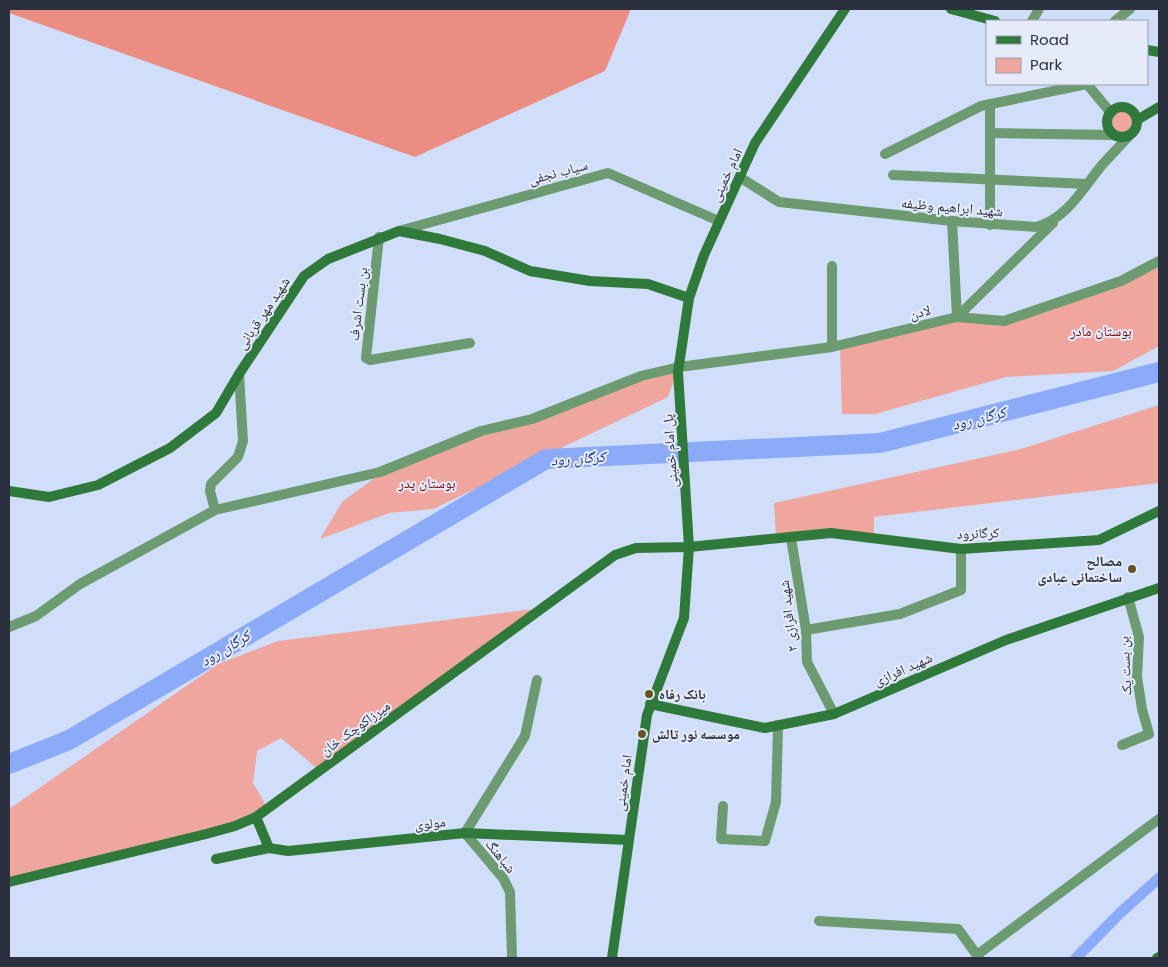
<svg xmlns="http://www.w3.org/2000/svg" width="1168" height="967" viewBox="0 0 1168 967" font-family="Poppins,'Noto Naskh Arabic',sans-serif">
<rect width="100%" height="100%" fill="#d1defa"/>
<g fill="#eea69e">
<circle cx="1122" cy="122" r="14"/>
<polygon points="1159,261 1159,346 1113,371 1006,377 875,414 842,414 840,346 957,317 1004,322"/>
<polygon points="679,367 668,397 433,509 389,513 320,539 342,502 380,474 481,431"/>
<polygon points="1159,405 1159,483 874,517 874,538 776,537 774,503 1021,449"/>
<polygon points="541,608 320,771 281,738 257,751 253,783 268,809 256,817 9,882 9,809 218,664 278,641"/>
</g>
<polygon fill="#ec8d83" points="9,9 631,9 605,71 415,157 9,13"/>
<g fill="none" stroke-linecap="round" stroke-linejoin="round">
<polyline stroke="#8babf8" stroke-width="11" points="1076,958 1120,913 1159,878"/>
<polyline stroke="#8babf8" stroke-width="20" points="9,764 69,740 546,459 880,443 1159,372"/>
<g stroke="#6d9b71" stroke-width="10">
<polyline points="1032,21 1039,9"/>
<polyline points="1115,21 1130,9"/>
<polyline points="1087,84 1111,113"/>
<polyline points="990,104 990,225"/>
<polyline points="990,133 1115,135"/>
<polyline points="885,154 981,106 1087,84"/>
<polyline points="893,175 1087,184"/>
<path d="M741,178L779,202L952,221L1036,227C1067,219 1083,188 1102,165C1111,155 1120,146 1129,136"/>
<polyline points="952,221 957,317"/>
<polyline points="399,231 608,173 719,221"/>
<polyline points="379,237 366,358 370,360 470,343"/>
<polyline points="832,266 832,347"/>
<polyline points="957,317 1053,223"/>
<polyline points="215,510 210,491 211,484 238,457 243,441 239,374"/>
<polyline points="791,538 806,630 807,662 834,714"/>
<polyline points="9,627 36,616 80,584 215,510 380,472 481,431 532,419 641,376 679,367 832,347 957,317 1004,321 1121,281 1159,261"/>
<polyline points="806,630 900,614 961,590 961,549"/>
<polyline points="1122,745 1149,734 1142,709 1137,677 1139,637 1128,597"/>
<polyline points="723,806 721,839 765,841 776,802 778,725"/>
<polyline points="819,921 958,929 979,958"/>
<polyline points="977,955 1159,819"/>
<polyline points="512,958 510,892 503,878 465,833 525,736 537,680"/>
</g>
<g stroke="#2f793b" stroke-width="10">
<polyline points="951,9 995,21"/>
<polyline points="1147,50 1159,52"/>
<circle cx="1122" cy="122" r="15"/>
<polyline points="1137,120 1159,107"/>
<polyline points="9,491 49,497 98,485 170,448 216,413 239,374 304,276 328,259 399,231 440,239 485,251 530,271 590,281 648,284 689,298"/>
<polyline points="650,704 765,728 834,714 1006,640 1159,588"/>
<polyline points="256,817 269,848 288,851 465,833 628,840"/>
<polyline points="216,859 269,848"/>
<polyline points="9,882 206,834 235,826 256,817 615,555 636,548 689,547 831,533 961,549 1099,540 1159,511"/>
<polyline points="612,958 647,715 684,618 689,547 678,372 689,298 704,255 755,143 845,9"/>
<polyline points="1157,958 1159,957"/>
</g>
</g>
<g fill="#685322" stroke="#e5ebf9" stroke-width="2">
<circle cx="1132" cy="569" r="5"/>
<circle cx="649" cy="694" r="5"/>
<circle cx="642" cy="734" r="5"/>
</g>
<g text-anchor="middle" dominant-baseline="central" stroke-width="4" stroke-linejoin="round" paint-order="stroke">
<g font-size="14" fill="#2a303d" stroke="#e5ebf9">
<text transform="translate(558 172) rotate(-15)">سیاب نجفی</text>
<text transform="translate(726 175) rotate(-65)">امام خمینی</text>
<text transform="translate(952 207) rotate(5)">شهید ابراهیم وظیفه</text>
<text transform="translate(358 304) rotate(-83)">بن بست اشرف</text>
<text transform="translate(920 312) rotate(-14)">لادن</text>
<text transform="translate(263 313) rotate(-56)">شهید مهر قربانی</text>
<text transform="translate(670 451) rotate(-94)">پل امام خمینی</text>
<text transform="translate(978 533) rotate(-2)">کرگانرود</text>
<text transform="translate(788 616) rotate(-97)">شهید افرازی ۲</text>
<text transform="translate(1125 666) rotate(-93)">بن بست یک</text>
<text transform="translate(903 669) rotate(-24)">شهید افرازی</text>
<text transform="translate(355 728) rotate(-36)">میرزاکوچک خان</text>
<text transform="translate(623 783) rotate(-82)">امام خمینی</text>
<text transform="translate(430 823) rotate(-6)">مولوی</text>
<text transform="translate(501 856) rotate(51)">شباهنگ</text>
</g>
<g font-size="14" fill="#790009" stroke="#e5ebf9">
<text x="1101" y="331">بوستان مادر</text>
<text x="427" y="483">بوستان پدر</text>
</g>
<g font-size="14" font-weight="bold" fill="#2a303d" stroke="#e5ebf9" text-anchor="start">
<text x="1122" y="561" text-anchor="end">مصالح<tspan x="1122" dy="16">ساختمانی عبادی</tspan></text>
<text x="659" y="694">بانک رفاه</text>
<text x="652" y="734">موسسه نور تالش</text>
</g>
<g font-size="15" font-style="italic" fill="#1a3289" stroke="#e5ebf9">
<text transform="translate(979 418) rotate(-14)">کرگان رود</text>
<text transform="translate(578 458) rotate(-4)">کرگان رود</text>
<text transform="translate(225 648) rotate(-31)">کرگان رود</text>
</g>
</g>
<rect width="1168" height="967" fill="none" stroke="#2a303d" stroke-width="20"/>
<rect x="986" y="20" width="162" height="65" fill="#e5ebf9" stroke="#9aa0ae"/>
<rect x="996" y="36" width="25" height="8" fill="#2f793b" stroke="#9aa0ae"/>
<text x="1030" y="45" font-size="15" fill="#2a303d">Road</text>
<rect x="996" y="58" width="25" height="15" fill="#eea69e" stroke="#9aa0ae"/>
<text x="1030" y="70" font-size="15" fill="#2a303d">Park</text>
</svg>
